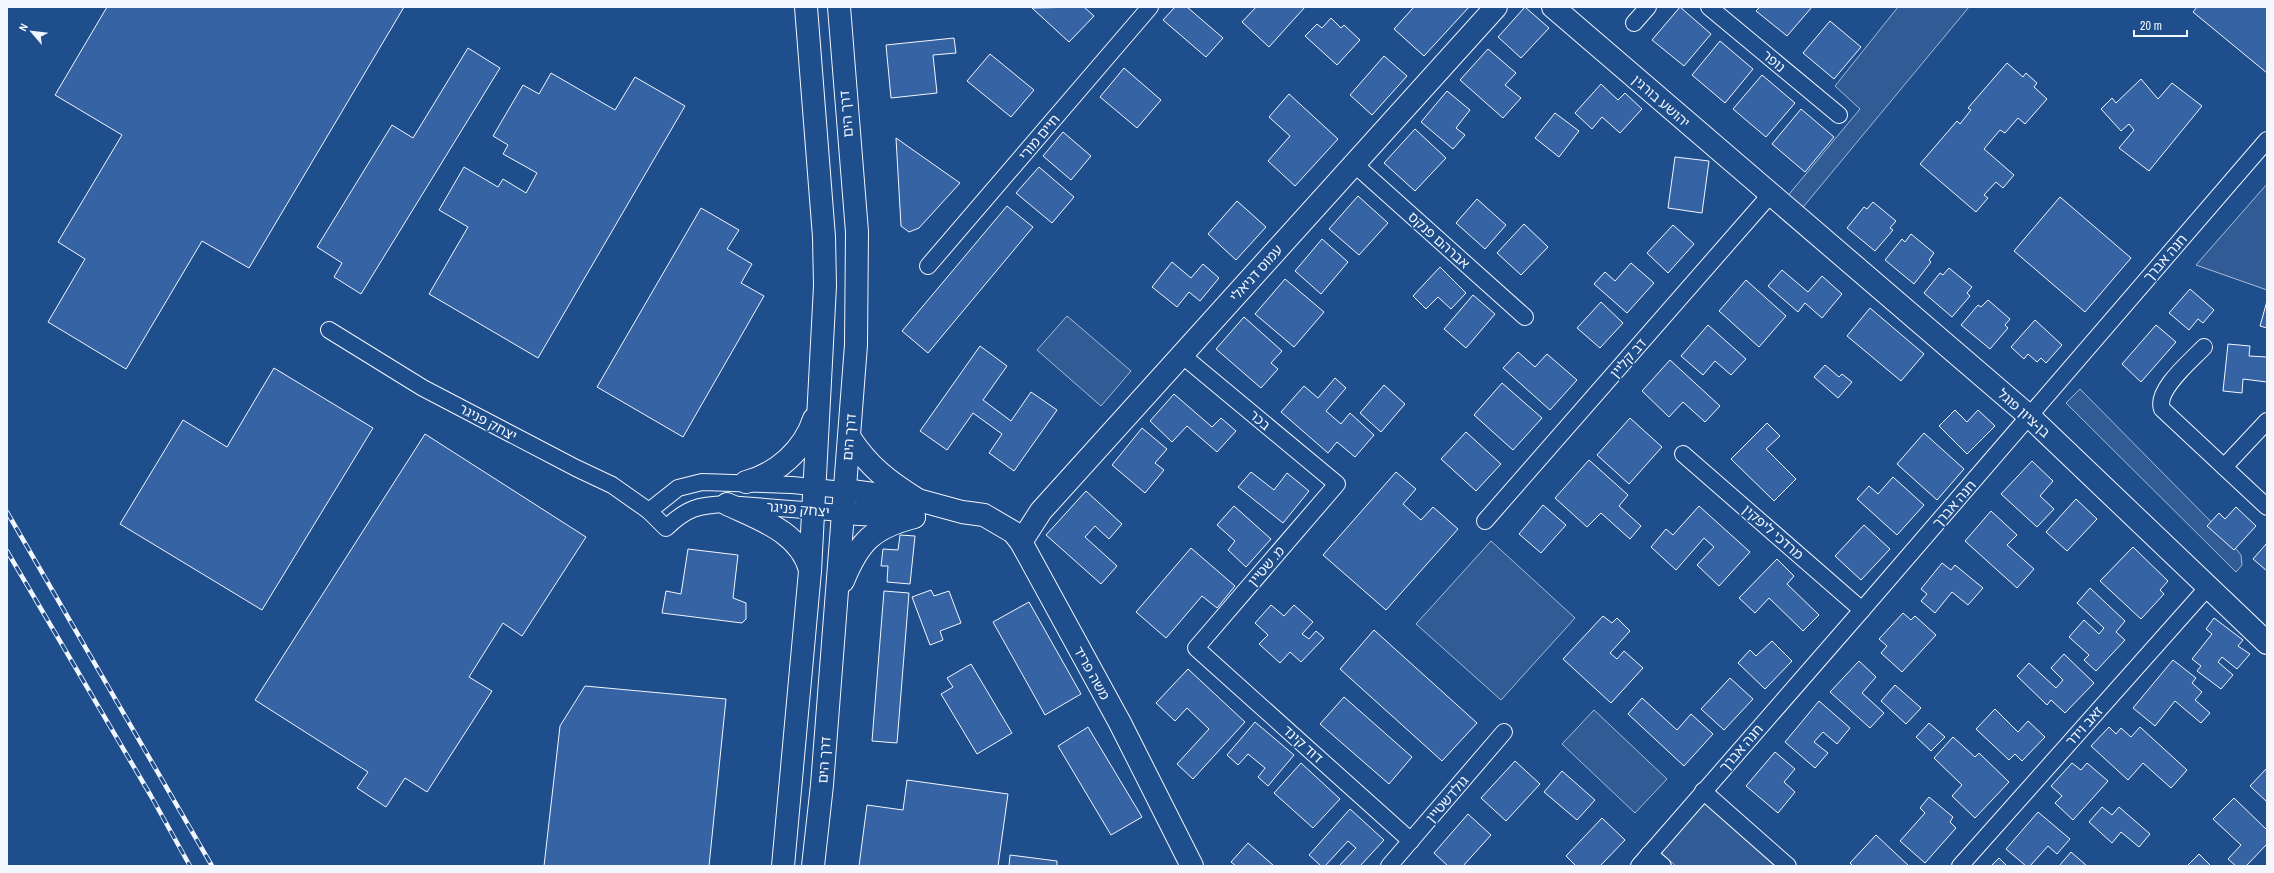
<svg xmlns="http://www.w3.org/2000/svg" width="2274" height="873" viewBox="0 0 2274 873" font-family="'Archivo Narrow','Noto Sans Hebrew',sans-serif">
<rect width="100%" height="100%" fill="#1f4e8c"/>
<g fill="#305b95" stroke="#a8bbd7">
<polygon points="1898,7 1969,7 1799,212 1785,199 1860,109 1835,86"/>
<polygon points="2267,184 2267,290 2196,265"/>
<polygon points="1067,316 1131,371 1101,406 1037,350"/>
<polygon points="2080,389 2227,538 2241,555 2242,565 2236,572 2066,403"/>
<polygon points="1491,541 1575,618 1501,700 1416,624"/>
<polygon points="1594,710 1667,779 1635,813 1562,744"/>
<polygon points="1705,801 1778,866 1676,866 1660,852"/>
</g>
<g fill="#3563a3" stroke="#f2f6ff">
<polygon points="107,7 404,7 249,268 202,241 126,369 48,322 85,259 58,242 122,135 55,95"/>
<polygon points="1084,7 1094,16 1069,42 1032,8"/>
<polygon points="1175,7 1187,7 1223,38 1206,57 1163,20"/>
<polygon points="1256,7 1305,7 1269,47 1242,22"/>
<polygon points="1414,7 1469,7 1424,56 1394,29"/>
<polygon points="1525,7 1549,28 1521,58 1498,37"/>
<polygon points="1680,7 1711,34 1684,66 1652,40"/>
<polygon points="1760,7 1812,7 1787,36 1756,11"/>
<polygon points="2197,7 2267,7 2267,73 2193,12"/>
<polygon points="1331,18 1341,28 1344,25 1360,40 1337,65 1305,36 1317,24 1322,28"/>
<polygon points="1830,21 1861,47 1834,79 1803,53"/>
<polygon points="954,38 956,53 933,55 937,93 891,98 886,45"/>
<polygon points="1720,41 1753,69 1725,103 1692,75"/>
<polygon points="468,48 500,68 361,294 334,277 342,263 317,247 392,125 413,138"/>
<polygon points="1488,49 1516,73 1505,85 1521,98 1503,118 1460,80"/>
<polygon points="990,54 1034,90 1011,117 967,81"/>
<polygon points="1384,56 1407,76 1372,115 1350,95"/>
<polygon points="2007,63 2023,77 2026,73 2037,83 2034,87 2047,99 2025,124 2018,118 2005,133 2000,130 1984,149 2014,175 2003,188 1996,182 1984,195 1988,198 1976,212 1920,164 1957,121 1960,124 1971,110 1968,108"/>
<polygon points="1124,68 1161,100 1137,128 1100,97"/>
<polygon points="551,73 615,110 635,77 685,106 538,358 429,294 468,227 439,210 464,167 498,187 503,179 526,193 537,173 503,154 508,145 493,136 523,85 539,94"/>
<polygon points="1762,75 1795,103 1766,137 1733,109"/>
<polygon points="2141,79 2158,99 2172,83 2202,106 2149,171 2119,148 2134,130 2129,124 2121,131 2101,109 2112,98 2116,103"/>
<polygon points="1601,84 1618,100 1625,93 1642,109 1620,133 1602,117 1592,129 1575,113"/>
<polygon points="1447,91 1470,110 1456,128 1465,135 1453,149 1421,122"/>
<polygon points="1289,94 1338,139 1295,186 1268,161 1290,136 1269,117"/>
<polygon points="1801,109 1834,137 1805,172 1772,144"/>
<polygon points="1555,113 1579,131 1559,157 1535,138"/>
<polygon points="1415,129 1446,158 1415,191 1384,163"/>
<polygon points="1063,132 1091,156 1071,180 1043,156"/>
<polygon points="896,138 960,183 919,228 909,232 901,226"/>
<polygon points="1675,157 1709,161 1702,213 1668,208"/>
<polygon points="1039,167 1074,197 1052,223 1016,193"/>
<polygon points="1358,196 1388,223 1359,255 1329,229"/>
<polygon points="2060,197 2131,258 2085,312 2014,251"/>
<polygon points="1477,199 1506,225 1485,249 1456,223"/>
<polygon points="1237,201 1266,227 1236,260 1208,234"/>
<polygon points="1873,202 1896,221 1890,228 1893,230 1875,251 1847,228 1864,207 1867,209"/>
<polygon points="1007,206 1033,227 928,353 902,331"/>
<polygon points="701,208 739,230 727,249 752,264 741,283 764,296 683,437 597,387"/>
<polygon points="1524,224 1548,247 1521,275 1497,253"/>
<polygon points="1673,225 1694,244 1668,273 1647,253"/>
<polygon points="1911,234 1934,253 1929,260 1931,262 1914,284 1885,260 1902,239 1905,242"/>
<polygon points="1322,239 1348,262 1321,294 1295,271"/>
<polygon points="1172,262 1191,278 1203,264 1219,278 1200,301 1189,292 1177,307 1152,287"/>
<polygon points="1631,263 1654,283 1627,313 1594,284 1605,272 1615,281"/>
<polygon points="1440,267 1466,293 1451,309 1438,297 1426,309 1413,296"/>
<polygon points="1949,268 1972,287 1967,293 1970,296 1952,317 1924,293 1940,273 1943,275"/>
<polygon points="1782,270 1808,292 1822,276 1842,294 1822,318 1805,303 1798,312 1768,286"/>
<polygon points="1285,279 1324,312 1294,347 1255,314"/>
<polygon points="1746,280 1786,316 1759,347 1719,311"/>
<polygon points="2190,289 2214,310 2203,323 2198,319 2189,330 2169,313"/>
<polygon points="1473,295 1495,314 1466,348 1444,329"/>
<polygon points="1988,300 2010,319 2005,325 2008,328 1990,349 1961,325 1978,305 1981,307"/>
<polygon points="2267,301 2267,328 2260,326"/>
<polygon points="1601,302 1623,323 1600,348 1577,328"/>
<polygon points="1870,308 1924,354 1901,381 1847,336"/>
<polygon points="1244,317 1282,351 1271,363 1278,369 1261,388 1216,349"/>
<polygon points="2035,320 2062,345 2046,363 2041,358 2037,362 2028,354 2024,359 2011,347"/>
<polygon points="1708,325 1746,359 1731,375 1715,361 1703,375 1681,356"/>
<polygon points="2156,325 2176,342 2141,382 2122,364"/>
<polygon points="2228,344 2250,346 2249,356 2267,357 2267,382 2243,379 2242,393 2223,391"/>
<polygon points="980,346 1007,366 983,400 1011,421 1031,392 1057,410 1014,471 989,453 1002,434 973,413 947,450 920,431"/>
<polygon points="1518,352 1535,367 1547,354 1577,380 1550,410 1503,368"/>
<polygon points="1670,360 1720,406 1705,422 1683,402 1669,417 1642,391"/>
<polygon points="1825,365 1839,377 1842,374 1852,382 1838,398 1814,377"/>
<polygon points="274,368 373,428 262,610 120,524 183,420 227,447"/>
<polygon points="1335,378 1346,388 1326,411 1341,424 1350,413 1374,435 1355,457 1337,442 1328,453 1281,412 1304,386 1318,398"/>
<polygon points="1502,383 1542,418 1513,450 1474,415"/>
<polygon points="1384,385 1405,404 1381,432 1360,413"/>
<polygon points="1174,394 1212,427 1221,418 1236,431 1217,452 1187,426 1172,442 1150,421"/>
<polygon points="1955,410 1967,422 1978,410 1995,426 1967,454 1939,426"/>
<polygon points="1630,418 1662,447 1629,484 1597,455"/>
<polygon points="1767,423 1780,436 1766,449 1796,479 1774,501 1731,459"/>
<polygon points="1142,428 1167,449 1155,463 1164,470 1145,493 1112,465"/>
<polygon points="1466,432 1501,464 1476,491 1441,459"/>
<polygon points="1924,433 1964,469 1937,500 1897,464"/>
<polygon points="425,434 586,537 522,636 503,623 469,677 492,691 427,792 405,778 386,807 357,788 368,772 255,700"/>
<polygon points="1589,460 1628,495 1619,506 1641,526 1630,539 1601,513 1587,527 1555,498"/>
<polygon points="2032,461 2053,481 2040,496 2054,509 2037,527 2001,494"/>
<polygon points="1251,472 1274,490 1287,473 1309,491 1283,523 1238,487"/>
<polygon points="1396,472 1416,489 1403,504 1421,520 1433,507 1458,529 1386,610 1323,555"/>
<polygon points="1893,477 1924,505 1897,535 1857,499 1869,486 1878,494"/>
<polygon points="1086,491 1122,524 1109,539 1095,526 1085,537 1117,566 1101,584 1046,535"/>
<polygon points="2076,499 2097,519 2067,551 2046,532"/>
<polygon points="1543,505 1566,525 1541,553 1519,534"/>
<polygon points="1234,506 1271,539 1246,567 1228,550 1235,541 1217,525"/>
<polygon points="1699,506 1750,552 1719,586 1697,565 1714,547 1704,538 1676,570 1651,547 1666,529 1673,535"/>
<polygon points="2236,507 2256,526 2234,550 2207,526 2219,513 2225,519"/>
<polygon points="1991,511 2017,535 2007,545 2034,569 2017,588 1965,541"/>
<polygon points="1864,525 1890,549 1861,580 1835,556"/>
<polygon points="900,535 915,536 910,584 887,582 888,566 881,566 883,549 898,550"/>
<polygon points="2267,543 2267,571 2253,559"/>
<polygon points="2133,547 2168,581 2160,590 2164,594 2141,619 2100,581"/>
<polygon points="1191,548 1235,586 1217,608 1202,596 1166,638 1136,612"/>
<polygon points="688,549 738,555 733,598 746,603 746,619 742,623 662,613 666,591 681,594"/>
<polygon points="1777,559 1794,576 1787,584 1819,615 1803,631 1769,598 1755,613 1739,598"/>
<polygon points="1942,563 1951,570 1955,565 1983,588 1968,605 1952,592 1935,613 1921,601 1927,594 1921,589"/>
<polygon points="2090,588 2125,621 2116,632 2125,640 2096,671 2084,660 2089,655 2069,637 2084,620 2099,634 2104,628 2077,603"/>
<polygon points="931,590 934,596 949,591 961,623 940,631 943,640 930,645 912,597"/>
<polygon points="884,591 909,593 897,743 872,741"/>
<polygon points="1029,602 1081,694 1045,715 993,622"/>
<polygon points="1271,605 1284,616 1294,605 1313,622 1302,634 1309,639 1316,631 1324,638 1301,662 1290,652 1280,663 1259,644 1268,635 1255,623"/>
<polygon points="1903,613 1911,620 1915,616 1936,635 1902,672 1881,653 1887,646 1879,639"/>
<polygon points="1603,616 1612,623 1617,618 1630,631 1610,653 1617,659 1624,651 1643,668 1611,703 1563,659"/>
<polygon points="2214,618 2243,640 2238,646 2250,654 2237,669 2222,657 2218,662 2233,675 2221,689 2197,671 2201,666 2192,659 2212,634 2206,629"/>
<polygon points="1374,630 1477,723 1442,761 1340,669"/>
<polygon points="1772,641 1792,661 1765,689 1738,663 1750,650 1756,656"/>
<polygon points="2064,654 2094,683 2065,713 2051,700 2047,705 2017,676 2029,663 2056,688 2063,680 2051,668"/>
<polygon points="2173,660 2196,678 2192,683 2202,692 2195,700 2210,713 2201,723 2175,701 2155,726 2133,708"/>
<polygon points="1859,661 1876,677 1862,693 1884,713 1870,728 1830,692"/>
<polygon points="971,664 1012,733 977,754 941,694 953,687 947,678"/>
<polygon points="1188,669 1245,722 1193,779 1177,764 1209,729 1187,708 1175,721 1156,703"/>
<polygon points="1730,678 1753,699 1724,730 1701,709"/>
<polygon points="1895,685 1921,708 1906,724 1881,701"/>
<polygon points="585,686 726,699 709,866 544,866 560,726"/>
<polygon points="1344,697 1412,757 1389,784 1320,724"/>
<polygon points="1642,698 1677,730 1691,714 1713,734 1684,766 1628,714"/>
<polygon points="1819,701 1850,728 1837,744 1823,732 1814,742 1828,753 1815,768 1785,742"/>
<polygon points="1995,709 2018,732 2028,721 2045,737 2022,761 2015,754 2009,760 1976,729"/>
<polygon points="1255,722 1294,755 1268,786 1258,777 1265,768 1248,754 1238,765 1227,755"/>
<polygon points="1929,723 1945,737 1931,751 1916,737"/>
<polygon points="1088,727 1142,817 1111,835 1058,746"/>
<polygon points="2109,727 2116,734 2121,728 2131,737 2140,727 2187,770 2171,788 2143,763 2128,780 2091,746"/>
<polygon points="1953,737 1975,757 1979,753 2009,782 1975,818 1952,796 1962,785 1934,758"/>
<polygon points="1775,752 1795,769 1784,782 1795,792 1778,813 1746,786"/>
<polygon points="1515,761 1540,784 1506,821 1481,798"/>
<polygon points="1301,763 1340,799 1313,828 1274,793"/>
<polygon points="2072,763 2081,770 2087,763 2108,781 2073,820 2055,803 2062,796 2051,786"/>
<polygon points="2267,768 2267,802 2250,786"/>
<polygon points="1562,771 1595,800 1577,820 1544,792"/>
<polygon points="907,780 1008,794 998,866 859,866 867,805 903,810"/>
<polygon points="1929,797 1953,817 1950,822 1956,828 1925,863 1900,841 1925,813 1920,808"/>
<polygon points="2234,798 2267,830 2267,844 2246,866 2236,866 2228,859 2241,845 2213,819"/>
<polygon points="2102,807 2112,815 2119,807 2150,834 2139,847 2121,832 2112,843 2089,822"/>
<polygon points="1350,809 1384,840 1360,866 1339,866 1356,848 1348,841 1325,866 1321,866 1309,855"/>
<polygon points="2038,812 2070,839 2057,854 2048,846 2030,866 2026,866 2006,849"/>
<polygon points="1468,814 1491,835 1463,866 1448,866 1434,853"/>
<polygon points="1602,818 1625,840 1600,866 1576,866 1566,856"/>
<polygon points="1876,835 1909,866 1853,866 1850,863"/>
<polygon points="1248,843 1274,866 1236,866 1231,862"/>
<polygon points="2071,852 2087,866 2059,866"/>
<polygon points="2199,854 2211,866 2187,866"/>
<polygon points="1010,855 1057,861 1057,866 1009,866"/>
<polygon points="1999,858 2007,866 1991,866"/>
</g>
<g fill="none" stroke-linecap="round" stroke-linejoin="round">
<g stroke="#f2f6ff" stroke-width="18">
<g id="street">
<polyline points="1709,7 1839,115"/>
<polyline points="1634,23 1648,7"/>
<polyline points="1353,163 1525,317"/>
<polyline points="928,266 1150,7"/>
<path d="M329,330L423,388L576,468L612,485L649,511L666,528C687,508 698,505 727,504L842,513"/>
<path d="M2204,347C2192,360 2155,390 2162,409L2267,507"/>
<polyline points="1183,356 1337,484 1196,648 1411,841"/>
<polyline points="1683,454 1862,610"/>
<polyline points="2224,467 2267,421"/>
<polyline points="649,511 678,488 702,482 792,485 844,490"/>
<polyline points="1485,521 1770,195"/>
<polyline points="1703,791 1788,866"/>
<polyline points="1649,854 1663,866"/>
<polyline points="1389,866 1504,732"/>
<polyline points="1639,866 1862,610 2267,140"/>
<polyline points="1960,866 2208,587"/>
</g>
</g>
<g stroke="#f2f6ff" stroke-width="24">
<g id="secondary">
<polyline points="1553,7 2029,416 2267,643"/>
<polyline points="844,490 918,500 962,512 984,515 1013,532 1021,542 1120,723 1192,866"/>
<polyline points="842,513 914,517"/>
<polyline points="1021,542 1041,511 1496,7"/>
</g>
</g>
<g stroke="#f2f6ff" stroke-width="24">
<g id="primary">
<path d="M850,438C869,467 889,482 918,500"/>
<path d="M746,482C777,474 804,450 814,419"/>
<path d="M727,504C759,519 800,532 810,570"/>
<path d="M843,581C859,542 872,528 914,517"/>
<polyline points="783,866 810,571 825,286 824,237 806,7"/>
<polyline points="813,866 822,785 856,345 857,232 839,7"/>
</g>
</g>
<use href="#street" stroke="#1f4e8c" stroke-width="16"/>
<use href="#secondary" stroke="#1f4e8c" stroke-width="22"/>
<use href="#primary" stroke="#1f4e8c" stroke-width="22"/>
<g stroke="#f2f6ff" stroke-width="4.5">
<g id="rail">
<polyline points="7,512 212,866"/>
<polyline points="7,551 151,796 190,866"/>
</g>
</g>
<use href="#rail" stroke="#1f4e8c" stroke-width="3" stroke-dasharray="9" stroke-linecap="butt"/>
</g>
<g text-anchor="middle" dominant-baseline="central" stroke-width="3" stroke-linejoin="round" paint-order="stroke">
<g font-size="14" fill="#f2f6ff" stroke="#1f4e8c">
<text transform="translate(1774 61) rotate(40)">נופר</text>
<text transform="translate(1661 101) rotate(41)">יהושע בורגין</text>
<text transform="translate(846 114) rotate(-95)">דרך הים</text>
<text transform="translate(1039 137) rotate(-50)">חיים מורי</text>
<text transform="translate(1439 240) rotate(42)">אברהם פנקס</text>
<text transform="translate(2165 258) rotate(-49)">חנה אברך</text>
<text transform="translate(1256 273) rotate(-48)">עמוס דניאלי</text>
<text transform="translate(1628 358) rotate(-49)">דב קליין</text>
<text transform="translate(2024 413) rotate(42)">בן-ציון פוגל</text>
<text transform="translate(1260 420) rotate(40)">בכר</text>
<text transform="translate(488 422) rotate(28)">יצחק פניגר</text>
<text transform="translate(849 437) rotate(-85)">דרך הים</text>
<text transform="translate(1954 504) rotate(-49)">חנה אברך</text>
<text transform="translate(798 509) rotate(5)">יצחק פניגר</text>
<text transform="translate(1773 532) rotate(41)">מרדכי ליפקין</text>
<text transform="translate(1266 566) rotate(-49)">מ. שטיין</text>
<text transform="translate(1092 673) rotate(61)">משה פריד</text>
<text transform="translate(2084 726) rotate(-48)">זאב וידר</text>
<text transform="translate(1303 744) rotate(42)">דוד קינד</text>
<text transform="translate(1741 748) rotate(-49)">חנה אברך</text>
<text transform="translate(824 760) rotate(-86)">דרך הים</text>
<text transform="translate(1447 799) rotate(-49)">גולדשטיין</text>
</g>
</g>
<rect width="2274" height="873" fill="none" stroke="#f2f6ff" stroke-width="16"/>
<g transform="translate(32 32) rotate(298)" stroke="#1f4e8c" stroke-width="3" paint-order="stroke">
<path d="M0-3L7 15L0 10L-7 15Z" fill="#f2f6ff"/>
<text y="-6" font-size="11" font-weight="bold" text-anchor="middle" fill="#f2f6ff">N</text>
</g>
<path d="M2134 30v6h53v-6" fill="none" stroke="#f2f6ff" stroke-width="2"/>
<text x="2140" y="30" font-size="12" fill="#f2f6ff" stroke="#1f4e8c" stroke-width="3" paint-order="stroke">20 m</text>
</svg>
